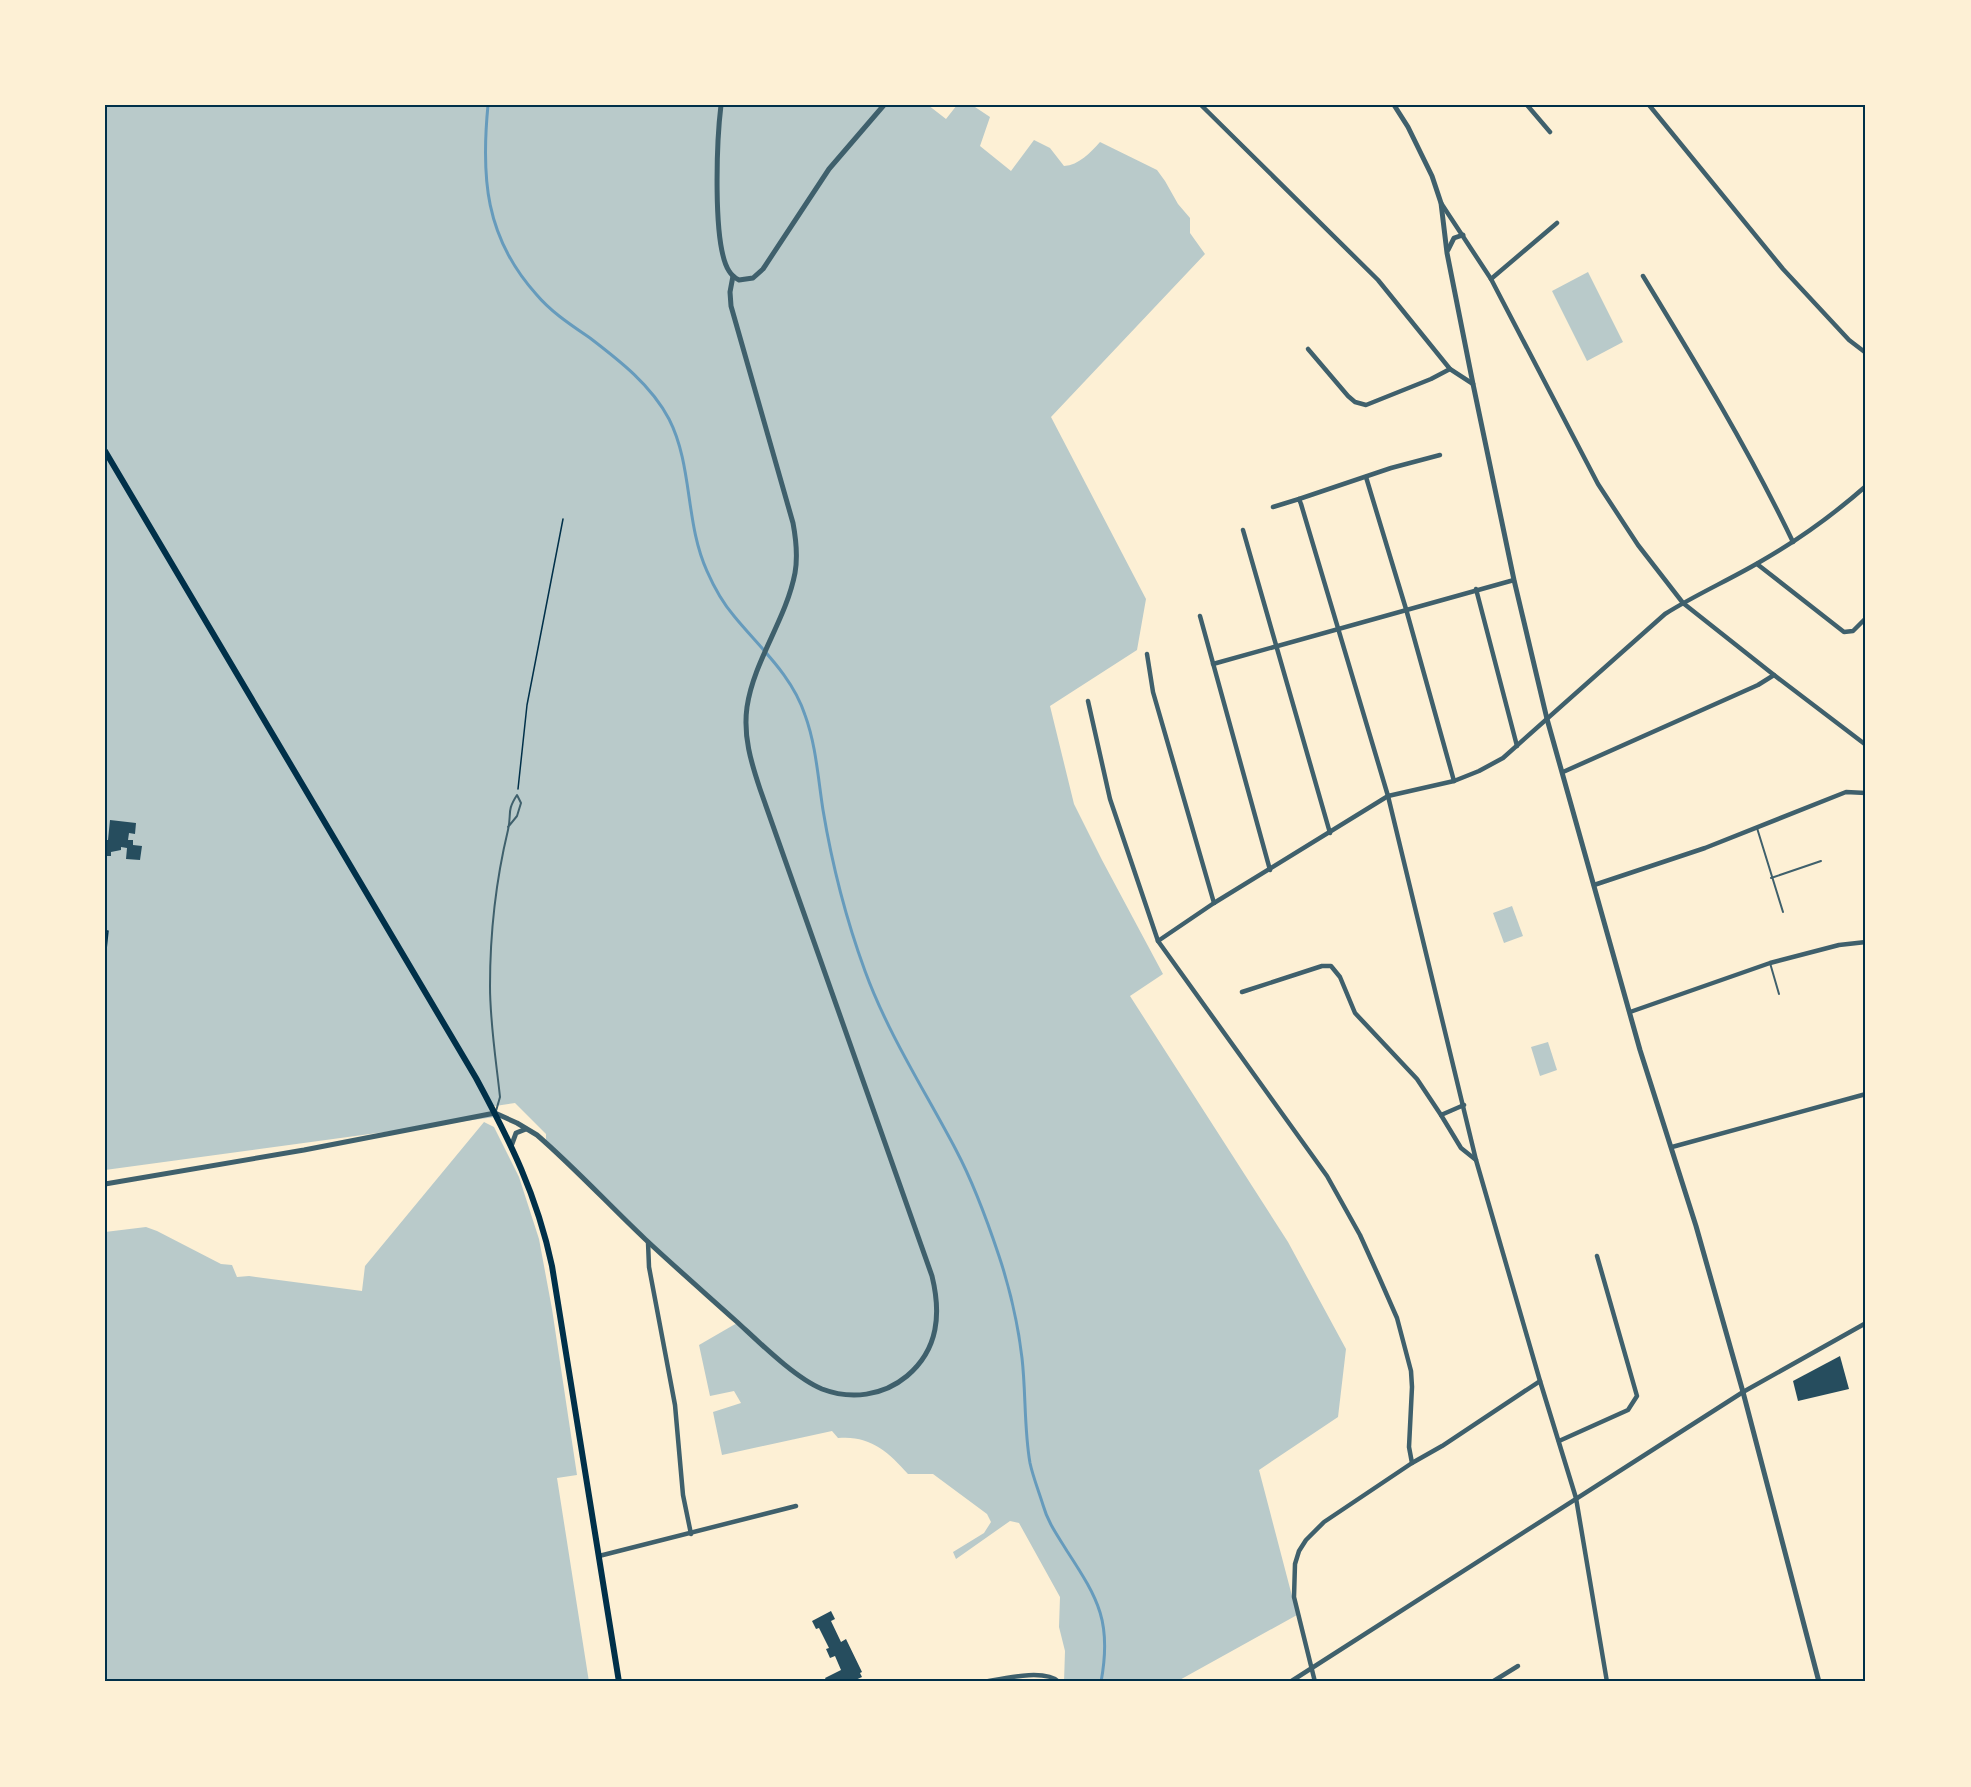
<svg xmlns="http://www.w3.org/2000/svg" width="1971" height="1787" viewBox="0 0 1971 1787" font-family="Overpass,sans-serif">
<rect width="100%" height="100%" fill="#fdf0d5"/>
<g fill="#b9caca">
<path d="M105,105H928L946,119L957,105H972L990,117L980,146L1011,171L1034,140L1050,148L1064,166C1079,165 1090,153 1100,142L1157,170L1165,181L1178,204L1190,218V233L1205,254L1051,417L1146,599L1137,650L1050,706L1074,804L1102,860L1163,974L1130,996L1288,1242L1346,1349L1338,1417L1259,1470L1297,1615L1176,1682H1064L1065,1651L1059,1627L1060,1597L1019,1523L1010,1521L956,1559L953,1552L984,1533L991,1522L987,1514L933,1474H908C888,1451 869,1435 838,1438L832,1431L722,1455L713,1412L741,1403L734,1391L710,1396L699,1345L737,1323L546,1143V1134L515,1103L489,1107L495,1117L105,1170Z"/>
<polygon points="1588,272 1623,342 1587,361 1552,291"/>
<polygon points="1512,906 1523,936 1504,943 1493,913"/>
<polygon points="1548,1042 1557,1070 1540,1076 1531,1047"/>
<polygon points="484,1122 494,1127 519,1177 539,1239 552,1309 577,1475 557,1478 589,1682 105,1681 105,1232 146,1227 157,1231 221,1264 232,1265 237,1277 249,1276 362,1291 365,1266"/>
</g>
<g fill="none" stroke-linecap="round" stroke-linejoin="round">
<path stroke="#669bbc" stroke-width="3" d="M488,105C481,177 485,237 536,294C551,312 571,325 590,338C620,361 651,385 669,419C693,466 685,523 707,571C714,587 723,603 734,616C760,648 792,675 805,715C816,745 818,778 823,810C832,864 846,919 865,971C888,1034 925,1091 956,1150C974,1184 987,1220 999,1256C1010,1289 1018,1324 1022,1358C1026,1393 1024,1429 1030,1463C1033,1477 1039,1492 1043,1505C1048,1523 1058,1536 1067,1551C1099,1600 1112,1623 1101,1682"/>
</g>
<g fill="#264d5e">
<polygon points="110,820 136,823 135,834 129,833 128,840 133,840 133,845 142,846 140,860 126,859 127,848 121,847 121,850 111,852 111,856 105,856 105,840 108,840"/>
<polygon points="1840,1356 1849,1389 1798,1401 1793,1381"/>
<polygon points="831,1611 835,1619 831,1621 841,1642 846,1639 862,1672 860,1673 862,1677 851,1682 827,1682 825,1678 841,1670 835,1656 830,1658 826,1649 829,1648 819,1628 816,1629 812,1621"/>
</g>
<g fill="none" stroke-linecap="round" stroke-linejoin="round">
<g stroke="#003049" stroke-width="1.5">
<polyline points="518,789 527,705 563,519"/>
<polyline points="105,931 108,931 105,959"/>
</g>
<g stroke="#3f606c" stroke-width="2">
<polyline points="1757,828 1783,912"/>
<polyline points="1771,878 1821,861"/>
<polyline points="1770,963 1779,994"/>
<path d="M496,1111L500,1097C496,1060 490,1023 490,986C490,934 496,880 508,830C512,813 506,812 517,795L521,803L517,816L508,827"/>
</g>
<g stroke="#3f606c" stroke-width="4.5">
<polyline points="1201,105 1378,280 1450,369 1473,384"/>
<polyline points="1527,105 1550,132"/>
<polyline points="1649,105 1783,269 1849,340 1866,353"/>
<polyline points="1441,203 1491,279 1598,484 1638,545 1683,603 1774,675 1866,745"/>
<path d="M1643,276C1696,363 1749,450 1793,542"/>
<polyline points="1491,279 1557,223"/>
<polyline points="1308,349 1348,396 1355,402 1366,405 1431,379 1450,369"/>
<polyline points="1366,477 1406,609 1454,781"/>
<polyline points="1299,499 1391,468 1440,455"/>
<polyline points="1273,507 1299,499 1301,504 1388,796 1476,1160 1540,1381 1576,1498 1607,1682"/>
<polyline points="1243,530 1330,833"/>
<polyline points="1757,564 1844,632 1853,631 1866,618"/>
<polyline points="1476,589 1517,746"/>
<polyline points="1200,616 1270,870"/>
<polyline points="1147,654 1153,692 1214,903"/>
<polyline points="1213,664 1514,580"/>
<polyline points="1088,701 1110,799 1158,941 1327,1176 1360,1235 1379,1277 1397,1318 1411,1371 1412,1387 1409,1447 1412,1463 1324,1522 1306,1540 1299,1551 1295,1564 1294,1597 1315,1682"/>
<polyline points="1563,772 1758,685 1774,675"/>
<polyline points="1594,885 1705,848 1846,792 1866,793"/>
<path d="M1158,941L1214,903L1388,796L1454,781L1479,771L1503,758L1665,614C1695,595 1727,581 1758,563C1797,541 1833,515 1866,486"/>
<polyline points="1242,992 1322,966 1331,966 1340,977 1355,1013 1417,1079 1441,1115 1464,1105"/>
<polyline points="1630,1012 1770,963 1839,945 1866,942"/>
<polyline points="1441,1115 1461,1148 1476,1160"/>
<polyline points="1672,1147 1866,1094"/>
<polyline points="648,1242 649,1267 675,1405 683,1495 691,1534"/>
<polyline points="1559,1441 1628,1410 1637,1396 1597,1256"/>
<polyline points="1412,1463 1442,1446 1540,1381"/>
<polyline points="599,1556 796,1506"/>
<path d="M983,1682C1001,1679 1045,1668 1059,1682"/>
<polyline points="1290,1682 1743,1392 1866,1323"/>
<polyline points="1492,1682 1518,1666"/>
</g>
<g stroke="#3f606c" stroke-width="5">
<path d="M721,105C717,138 712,245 729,271C732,276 735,278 739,280L753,278L763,269L829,169L884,105"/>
<polyline points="1394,105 1408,127 1432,176 1441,203 1447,253 1473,384 1514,580 1547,719 1640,1050 1696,1226 1743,1392 1819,1682"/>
<polyline points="1448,250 1454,238 1463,235"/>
<polyline points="512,1144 516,1133 526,1129"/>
<path d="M105,1184L304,1150L495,1113L517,1123L537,1135C575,1168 609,1205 645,1239C675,1267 706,1294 736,1321C759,1342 795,1378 822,1389C851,1400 883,1396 907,1376C939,1349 941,1313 932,1276L760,789C751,762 743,736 747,707C754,660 786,620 795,573C798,556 796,539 793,523L731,306L730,292L733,276"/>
</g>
<path stroke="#003049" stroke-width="6" d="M105,451L476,1078C510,1141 537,1195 552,1266L619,1682"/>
</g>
<rect width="1971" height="1787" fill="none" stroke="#fdf0d5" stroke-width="213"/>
<rect x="106" y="106" width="1758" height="1574" fill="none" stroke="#003049" stroke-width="2"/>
</svg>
